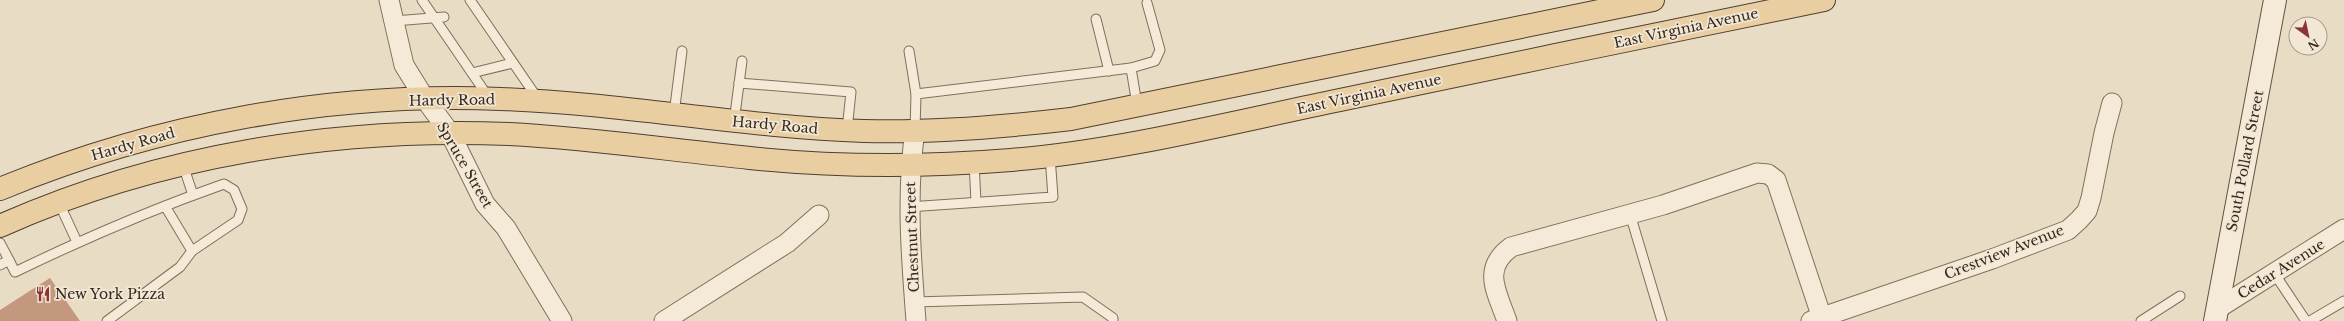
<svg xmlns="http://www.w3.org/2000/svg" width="2344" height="321" viewBox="0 0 2344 321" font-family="'Libre Baskerville',serif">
<rect width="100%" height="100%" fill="#e9dcc5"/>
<polygon fill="#c3987f" points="50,278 80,321 0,321 0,310"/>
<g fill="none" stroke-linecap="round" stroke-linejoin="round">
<g stroke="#826f5d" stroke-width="11">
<g id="lane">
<polyline points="422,0 489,98"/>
<polyline points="470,0 538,99"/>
<polyline points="1096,19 1109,71"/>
<polyline points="394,21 444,17"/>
<polyline points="909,51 916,94"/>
<polyline points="1131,68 1155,61 1160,50 1147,3"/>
<polyline points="472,73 513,63"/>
<polyline points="739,83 851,92 847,130"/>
<polyline points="674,114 682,51"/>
<polyline points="734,122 742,61"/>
<polyline points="915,130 916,94 1131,68 1137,105"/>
<polyline points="974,162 976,202"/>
<polyline points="183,165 193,195"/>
<polyline points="59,203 77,242"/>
<polyline points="165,206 192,251"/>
<polyline points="908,207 1053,197 1050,156"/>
<polyline points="1630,214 1662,321"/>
<polyline points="0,243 9,260"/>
<path d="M0,265L9,260L15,272C83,239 153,209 224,184L234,190L242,209L238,220L192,251L180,267L107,321"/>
<polyline points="2274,273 2306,321"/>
<polyline points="914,302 1083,297 1113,318 1113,321"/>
<polyline points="2141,321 2180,296"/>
<polyline points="2310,321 2344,301"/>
</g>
</g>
<g stroke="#826f5d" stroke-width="21">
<g id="street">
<polyline points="389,0 404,65 425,99 450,133 485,204 506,228 562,321"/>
<path d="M915,130C906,194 911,257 916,321"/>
<polyline points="2217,309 2344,229"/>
<polyline points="664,321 787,243 819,215"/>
<path d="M1507,321C1497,292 1481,269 1511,247L1663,205L1757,173L1768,174L1776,180L1823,321"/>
<polyline points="1811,321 1992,259 2068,230 2079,220 2087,211 2091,198 2104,133 2112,103"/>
</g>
</g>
<g stroke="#645040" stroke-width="24">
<polyline id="secondary" points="2215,321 2275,0"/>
</g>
<g stroke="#503e31" stroke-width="24">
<g id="primary">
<path d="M0,189C157,124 330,92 501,99C622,103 742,127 864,131C933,133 1003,127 1071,119L1653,0"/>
<path d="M0,226C159,155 336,127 509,134C589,138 670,150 750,158C836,167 924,167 1011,160C1120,151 1233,122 1340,100C1501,66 1663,33 1824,0"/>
</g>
</g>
<use href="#lane" stroke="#f5ead7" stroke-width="9"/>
<use href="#street" stroke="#f5ead7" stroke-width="19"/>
<use href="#secondary" stroke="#f5ead7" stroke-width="22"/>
<use href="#primary" stroke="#e8cea1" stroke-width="22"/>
</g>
<defs>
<g id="restaurant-bare" transform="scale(1.2)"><path d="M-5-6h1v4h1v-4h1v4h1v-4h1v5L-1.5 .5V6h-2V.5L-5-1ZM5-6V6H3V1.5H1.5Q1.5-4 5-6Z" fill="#8b3339" stroke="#f1e7d4" stroke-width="2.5" paint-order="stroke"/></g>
</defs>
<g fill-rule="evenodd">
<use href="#restaurant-bare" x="43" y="294"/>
</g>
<g text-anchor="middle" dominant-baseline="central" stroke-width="3.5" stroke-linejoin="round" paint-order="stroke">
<g font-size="14" fill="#34281f" stroke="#f1e7d4">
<text transform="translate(1686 28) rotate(-12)">East Virginia Avenue</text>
<text transform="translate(1369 94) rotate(-12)">East Virginia Avenue</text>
<text transform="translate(452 100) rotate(-1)">Hardy Road</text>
<text transform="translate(775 125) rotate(5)">Hardy Road</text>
<text transform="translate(133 144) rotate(-16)">Hardy Road</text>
<text transform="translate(2245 161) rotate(-79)">South Pollard Street</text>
<text transform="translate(465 165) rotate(60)">Spruce Street</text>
<text transform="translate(912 237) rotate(-92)">Chestnut Street</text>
<text transform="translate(2004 252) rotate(-21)">Crestview Avenue</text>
<text transform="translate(2281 269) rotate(-32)">Cedar Avenue</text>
</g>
<g font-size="14" fill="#34281f" stroke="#f1e7d4" text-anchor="start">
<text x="55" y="294">New York Pizza</text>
</g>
</g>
<g transform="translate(2308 36) rotate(147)"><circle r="19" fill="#f1e7d4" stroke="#a59b8c"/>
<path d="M0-3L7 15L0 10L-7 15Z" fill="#8b3339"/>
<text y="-6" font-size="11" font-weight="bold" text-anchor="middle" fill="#34281f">N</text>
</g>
</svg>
